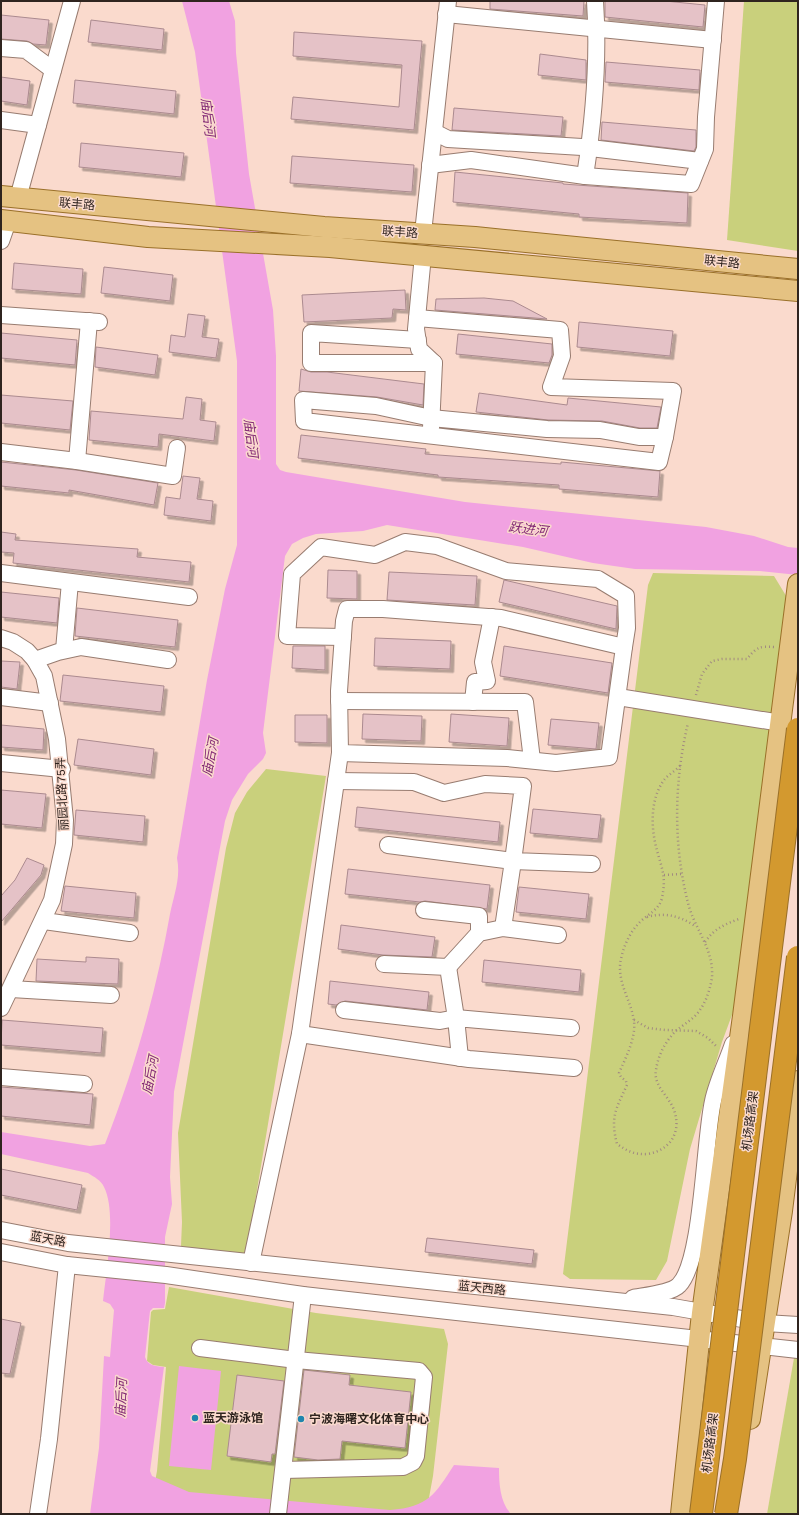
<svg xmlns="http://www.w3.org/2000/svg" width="799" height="1515" viewBox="0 0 799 1515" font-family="'Work Sans','Noto Sans SC',sans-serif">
<defs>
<filter id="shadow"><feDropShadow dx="3.5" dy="3.5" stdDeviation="0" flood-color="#0004"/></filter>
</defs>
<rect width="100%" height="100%" fill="#fadacd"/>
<g fill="#c9d07c">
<polygon points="744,1 798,1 798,251 727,240"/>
<polygon points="653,573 774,576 788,599 736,1004 722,1042 690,1149 667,1261 656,1280 570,1279 563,1274 648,585"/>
<polygon points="266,769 326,776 245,1262 181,1246 182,1222 178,1133 226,848 235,813 247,792"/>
<polygon points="169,1287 316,1313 444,1329 448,1344 433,1476 426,1514 149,1514 157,1471 166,1367 153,1365 147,1361 151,1312 153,1310 165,1309"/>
<polygon points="794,1358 798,1359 798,1514 767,1514"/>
</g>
<g fill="#f1a2e1">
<path d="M182,1H229L235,21L236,53L249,174L273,310L276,356V464L280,470L286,472L465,502L706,527L754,536L788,547L798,548V575L760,571L635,569L593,563L523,547L387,525L363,531L316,534L303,538L292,544L285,556L263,733L266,753L263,759L248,774L232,800L225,821L174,1092L170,1177L172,1204L165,1237V1303L164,1308H153L150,1311L145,1357C148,1366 155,1366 164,1367L150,1471L152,1476L189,1492L390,1510C429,1507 435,1494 454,1465L499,1468C499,1484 500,1502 511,1514H90L99,1448L104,1356L110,1357L114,1310L110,1304L103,1301C106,1272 117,1212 104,1187C101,1180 94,1177 88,1173L1,1154V1132L90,1146L105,1144C134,1070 156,993 170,914C174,894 181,878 177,858L207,680L225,589L237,545V361L195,52Z"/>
<polygon points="179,1366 221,1371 211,1470 169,1466"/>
</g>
<g fill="#e5c2c7" stroke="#ab8a8f" filter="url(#shadow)">
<polygon points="490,1 584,1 583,16 490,9"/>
<polygon points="605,1 665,1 705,5 703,27 605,17"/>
<polygon points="1,15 49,20 46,45 33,44 27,41 1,39"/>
<polygon points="91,20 164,29 162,50 88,42"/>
<polygon points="294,32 422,41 414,130 291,119 293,97 399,107 402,65 293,56"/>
<polygon points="540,54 586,60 586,80 538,75"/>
<polygon points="606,62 700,70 699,90 605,82"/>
<polygon points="1,77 30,81 27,105 1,101"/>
<polygon points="75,80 176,91 174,114 73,103"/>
<polygon points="454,108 563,117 561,136 452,130"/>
<polygon points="602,122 696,130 696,147 694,151 601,140"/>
<polygon points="81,143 184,153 181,177 79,167"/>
<polygon points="292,156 414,165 412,192 290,183"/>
<polygon points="455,172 563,183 563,184 688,193 687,223 579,217 579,214 453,202"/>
<polygon points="14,263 83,269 81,294 12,289"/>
<polygon points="104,267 173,275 170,301 101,293"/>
<polygon points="405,290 406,310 393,309 392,318 304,322 302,295"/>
<polygon points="484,298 513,301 547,319 435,310 436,299"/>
<polygon points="188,314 205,316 202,337 219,339 216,358 169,352 171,335 185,337"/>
<polygon points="579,322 673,331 670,356 577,347"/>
<polygon points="1,333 77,340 75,365 1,358"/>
<polygon points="458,334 552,344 552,355 549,363 456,354"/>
<polygon points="96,347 158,355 155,375 95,367"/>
<polygon points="301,369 311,372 327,372 424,384 423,405 377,397 299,391"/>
<polygon points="479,393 567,405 568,398 661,407 657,428 640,428 602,421 548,420 476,412"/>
<polygon points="1,395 73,401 70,430 1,423"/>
<polygon points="186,397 202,399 200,420 216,422 214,441 159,434 158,447 89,440 91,411 183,419"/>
<polygon points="301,435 426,449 425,454 561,464 561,462 660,471 658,497 559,489 559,485 438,477 438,475 298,458"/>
<polygon points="1,462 76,470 158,483 154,505 69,490 69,493 1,486"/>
<polygon points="183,476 200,478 197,499 213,501 211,521 164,515 166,497 180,499"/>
<polygon points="1,532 16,534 15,540 138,549 137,557 191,562 189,582 13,563 14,553 1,552"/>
<polygon points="328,570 357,571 357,599 327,598"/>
<polygon points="389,572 477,576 475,605 387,600"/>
<polygon points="504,580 617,606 616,629 499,602"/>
<polygon points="1,592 59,598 57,623 1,617"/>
<polygon points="77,608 178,620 175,647 75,636"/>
<polygon points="375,638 451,641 450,669 374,666"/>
<polygon points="293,646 325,646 325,670 292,668"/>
<polygon points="504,646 612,663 608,693 500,676"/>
<polygon points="1,661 20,662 17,689 1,687"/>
<polygon points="63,675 164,686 161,712 60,701"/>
<polygon points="363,714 422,716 421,741 362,739"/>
<polygon points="451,714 509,718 507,746 449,742"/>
<polygon points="295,715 327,715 327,743 295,742"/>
<polygon points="551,719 599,723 596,749 548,745"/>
<polygon points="1,725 44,729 43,750 1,747"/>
<polygon points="78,739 154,749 151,775 74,765"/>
<polygon points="1,790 46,794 42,828 1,824"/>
<polygon points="357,807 500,822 498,842 355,827"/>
<polygon points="533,809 601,815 598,839 530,833"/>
<polygon points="76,810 145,816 143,842 74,835"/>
<polygon points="27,858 44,865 41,875 1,922 1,896 15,880"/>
<polygon points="348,869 490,885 487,909 425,901 420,902 345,894"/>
<polygon points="65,886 136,893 134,918 61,911"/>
<polygon points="519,887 589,894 586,919 516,912"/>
<polygon points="341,925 435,937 432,957 383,955 338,949"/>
<polygon points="86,957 119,959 118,984 36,981 37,959 86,962"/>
<polygon points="484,960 581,970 579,992 482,982"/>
<polygon points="330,981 429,992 427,1010 345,1001 336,1005 328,1004"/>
<polygon points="2,1020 103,1028 101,1053 1,1045"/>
<polygon points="1,1087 93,1094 90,1125 1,1116"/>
<polygon points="1,1169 82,1185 77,1210 1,1195"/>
<polygon points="427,1238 534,1250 532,1264 425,1252"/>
<polygon points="1,1319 21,1323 10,1374 1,1373"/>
<polygon points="304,1370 350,1375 349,1385 411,1392 405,1448 342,1441 340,1459 318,1460 294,1457"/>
<polygon points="237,1375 284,1381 275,1454 272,1454 271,1462 227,1456"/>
</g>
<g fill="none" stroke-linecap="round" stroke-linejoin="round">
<g stroke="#987c70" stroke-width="18">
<g id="minor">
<polyline points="446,14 713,40"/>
<polyline points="1,48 26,50 53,70"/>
<polyline points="1,120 38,125"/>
<polyline points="434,132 448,139 582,147 700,161"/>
<polyline points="430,165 471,160 585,176 691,184 705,149 706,117 716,1"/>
<path d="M585,176C594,118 599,60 595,1"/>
<polyline points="18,198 72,1"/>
<polyline points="423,233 448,1"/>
<polyline points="1,241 8,221"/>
<polyline points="423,255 416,329 419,349 434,363 431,428"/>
<polyline points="1,315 99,322"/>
<polyline points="417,318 560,330 562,356 551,387 673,391 665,437"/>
<polyline points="418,340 311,333 311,363 434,363"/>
<polygon points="303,400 376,406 431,418 547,429 600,430 639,437 665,437 659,462 304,421"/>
<polyline points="1,452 77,461 89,321"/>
<polyline points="77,461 173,476 177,448"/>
<polyline points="1,573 189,597"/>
<polyline points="343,637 287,636 292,574 321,547 375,555 405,542 437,546 506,571 598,579 626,596 627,628 624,647"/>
<polyline points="1,638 13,642 27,651 35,660 44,676 57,739 65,820 64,844 52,900 1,1008"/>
<polyline points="64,650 70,582"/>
<polyline points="35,660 58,652 81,647 168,660"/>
<polyline points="1,697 50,703"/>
<polyline points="618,697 781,723"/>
<polyline points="339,701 525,702 532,760"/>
<polyline points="473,702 475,682 487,681 483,662 492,617"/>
<polyline points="1,763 62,769"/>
<polyline points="336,781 414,782 444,793 485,784 523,786 513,861 592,864"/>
<polyline points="388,845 513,861 503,928"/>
<polyline points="424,910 479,916 479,933"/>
<polyline points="44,921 130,933"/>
<polyline points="448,967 479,933 503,928 558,935"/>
<polyline points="11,989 111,995"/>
<polyline points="344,1010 440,1021 456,1018 448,967 384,964"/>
<polyline points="300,1034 469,1059 574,1068"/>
<polyline points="460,1058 456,1018 571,1028"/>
<polyline points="1,1077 84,1084"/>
<polyline points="1,1230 68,1243 673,1307 765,1323 798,1325"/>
<polyline points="1,1252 67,1265 166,1275 303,1295 798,1350"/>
<polyline points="251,1263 300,1034 340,753 339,691 344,621 347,609 383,609 501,618 624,647 609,757 556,763 507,758 340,753"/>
<path d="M633,1298C643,1296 672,1293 679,1285C703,1261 704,1140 713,1101C717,1082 727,1062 733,1044"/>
<polyline points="200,1348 296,1360 419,1371 424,1377 416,1456 413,1462 403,1467 284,1470"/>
<polyline points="38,1514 49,1439 67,1265"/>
<polyline points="278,1514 303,1295"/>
</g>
</g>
<g stroke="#9a7029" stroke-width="22">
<g id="major">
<polyline points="1,196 324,227 475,237 798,269"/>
<polyline points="1,220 148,237 330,247 798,291"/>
<polyline points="750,1419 782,1211 798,1081"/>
<polyline points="681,1514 702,1313 743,1016 798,584"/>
</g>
</g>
<g stroke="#a18a81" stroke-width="2.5" stroke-dasharray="1 3" stroke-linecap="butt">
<path d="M696,695L702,674L712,661L722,659H747C757,647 759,646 775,647"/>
<path d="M680,766C675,771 668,775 664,780C649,801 651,831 658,854C663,872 666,878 662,898C659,910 648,914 640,922C630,932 624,945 621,959C616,981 631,1000 634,1021C636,1038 626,1057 619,1073L621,1077L626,1081L627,1085C616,1109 610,1117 617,1144C627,1151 635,1155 647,1154C670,1151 682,1132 674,1110C669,1096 653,1086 656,1070C658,1055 666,1040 677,1030C683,1025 690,1021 696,1015C705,1005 710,991 712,977C714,949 694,928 688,903C673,844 674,782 688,723"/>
<polyline points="664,875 682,874"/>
<path d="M647,917C665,912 680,916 695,926"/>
<path d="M705,942C714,929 725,924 739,919"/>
<polyline points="634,1020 648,1028 665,1030 696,1031 708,1038 717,1047"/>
</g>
<use href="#minor" stroke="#fff" stroke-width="16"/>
<use href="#major" stroke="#e5c282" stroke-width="20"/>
<g stroke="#9a7029" stroke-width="24" stroke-linecap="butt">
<g id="highway-bridge">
<polyline points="701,1514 798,729"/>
<polyline points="726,1514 735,1459 798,957"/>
</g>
</g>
<use href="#highway-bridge" stroke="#d3992f" stroke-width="22"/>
</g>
<g fill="#1e85ae" stroke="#fadacd" stroke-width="1.5">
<circle cx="195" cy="1418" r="4"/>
<circle cx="301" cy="1419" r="4"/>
</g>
<g text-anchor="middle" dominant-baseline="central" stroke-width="3" stroke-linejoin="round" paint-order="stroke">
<g font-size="12" fill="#2f241f" stroke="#fadacd">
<text transform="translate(77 204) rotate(5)">联丰路</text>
<text transform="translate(400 232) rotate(4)">联丰路</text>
<text transform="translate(722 262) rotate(6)">联丰路</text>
<text transform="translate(62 794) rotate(-93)">丽园北路75弄</text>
<text transform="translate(750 1121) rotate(-83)">机场路高架</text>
<text transform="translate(48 1239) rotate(11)">蓝天路</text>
<text transform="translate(482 1288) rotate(6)">蓝天西路</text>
<text transform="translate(710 1443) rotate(-83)">机场路高架</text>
</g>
<g font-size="12" font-weight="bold" fill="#2f241f" stroke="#fadacd" text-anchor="start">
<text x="203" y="1418">蓝天游泳馆</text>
<text x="309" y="1419">宁波海曙文化体育中心</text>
</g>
<g font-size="13" font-style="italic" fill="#822875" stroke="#fadacd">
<text transform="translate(208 117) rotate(83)">庙后河</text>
<text transform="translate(251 438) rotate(83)">庙后河</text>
<text transform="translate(528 529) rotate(7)">跃进河</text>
<text transform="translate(210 757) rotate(-79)">庙后河</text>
<text transform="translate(150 1075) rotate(-79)">庙后河</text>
<text transform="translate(121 1398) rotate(-87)">庙后河</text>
</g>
</g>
<rect width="799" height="1515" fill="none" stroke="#2f241f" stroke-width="4"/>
</svg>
